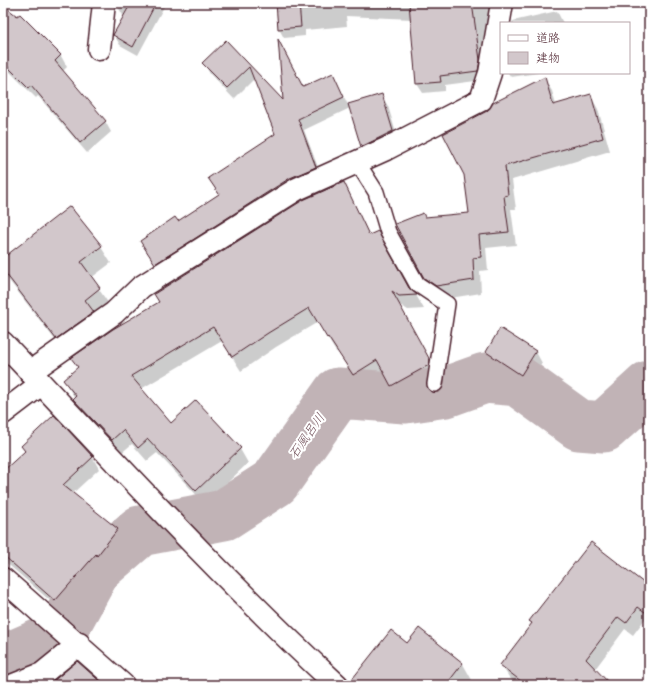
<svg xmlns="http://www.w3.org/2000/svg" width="652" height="688" viewBox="0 0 652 688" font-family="Pangolin,'Klee One',sans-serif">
<rect width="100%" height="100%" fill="#fff"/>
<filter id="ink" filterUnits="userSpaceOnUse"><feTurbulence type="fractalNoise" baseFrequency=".025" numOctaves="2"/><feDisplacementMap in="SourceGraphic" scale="8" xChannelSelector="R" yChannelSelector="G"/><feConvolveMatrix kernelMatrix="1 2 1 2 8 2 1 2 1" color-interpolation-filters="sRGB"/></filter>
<g filter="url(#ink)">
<g fill="#0003">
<polygon points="119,3 166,3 138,55 120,45 114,35 124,17 118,7"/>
<polygon points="277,3 487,3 489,7 491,30 483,80 445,85 445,91 423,93 417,84 412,19 346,16 347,26 305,30 305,36 284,38 279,29"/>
<polygon points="3,6 18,18 20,15 61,56 67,67 63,71 105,121 111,132 87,153 38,96 36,98 3,65"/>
<polygon points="557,11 563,23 512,23 513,21"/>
<polygon points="226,42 284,103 280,43 303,88 333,74 348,105 381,95 388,106 399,143 368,157 362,146 350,108 304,130 322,178 162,274 148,252 178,223 219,195 209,179 276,135 254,79 234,99 210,74 204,63"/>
<polygon points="508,73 539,73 511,77"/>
<polygon points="544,78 552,91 556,105 590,95 598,109 610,151 512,180 516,209 511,209 516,245 486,248 488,270 480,271 481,293 444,299 433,291 425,277 426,218 470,214 465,175 487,112"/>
<polygon points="343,183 370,236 409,290 416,295 424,309 408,310 397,303 437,375 436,379 400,400 385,374 362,389 337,351 336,352 318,322 276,347 241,371 222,341 141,389 171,425 240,449 248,463 205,504 157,453 147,461 132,444 120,454 82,413 74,399 75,398 64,381 78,369 73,359"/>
<polygon points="101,247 111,263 91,278 109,304 66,354 8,279 3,271 3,259"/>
<polygon points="501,329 536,352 542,363 528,386 493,363 487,352"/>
<polygon points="54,417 93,458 99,469 72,494 117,530 124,541 104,566 102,565 62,611 3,560 3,472 25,452 22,446"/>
<polygon points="649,573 649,622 645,619 633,635 625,629 595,669 610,685 517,685 509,677 501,665 532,625 530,621 642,583"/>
<polygon points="3,615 7,622 3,626"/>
<polygon points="3,629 10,641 3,646"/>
<polygon points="420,629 463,664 472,680 468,685 354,685 407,644"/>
</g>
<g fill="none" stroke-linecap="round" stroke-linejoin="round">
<polyline stroke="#c1b3b6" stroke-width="51" points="3,660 59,636 96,569 140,531 224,515 275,482 338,393 405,398 446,392 485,378 518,381 579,425 604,427 649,386"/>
</g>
<g fill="#d2c7cb" stroke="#4a1f2b">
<polygon points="131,3 156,3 133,47 113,35"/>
<polygon points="276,3 299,3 301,27 278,29"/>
<polygon points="409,3 472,3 480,60 478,71 440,76 441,82 416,84"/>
<polygon points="3,5 17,16 20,14 61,55 55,61 106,121 80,143 31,85 29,88 3,62"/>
<polygon points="278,39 303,87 333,73 344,97 298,119 316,167 290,178 155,264 140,241 175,217 178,221 219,194 208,178 275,134 249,67 227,88 202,63 226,40 283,100"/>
<polygon points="545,77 553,105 591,94 603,138 505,166 508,195 504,196 509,232 479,235 481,257 473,258 474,280 436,286 424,278 395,224 423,213 425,217 469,213 464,175 443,134 487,111 493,103"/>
<polygon points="382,94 393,131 361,147 348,104"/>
<polygon points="344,182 369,235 378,231 409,288 417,295 399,296 392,291 430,360 429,365 391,386 377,360 353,375 328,337 327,338 309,308 268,333 232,357 213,327 131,376 171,423 196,400 241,448 196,491 148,439 138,448 123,430 112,440 73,399 76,396 63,380 78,367 71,358 113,329 159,302 154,294 303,200"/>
<polygon points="70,206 102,246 81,262 100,288 85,300 94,312 56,339 3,270 3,258"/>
<polygon points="500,328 536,351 521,375 486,352"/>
<polygon points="54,415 93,457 63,485 118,529 97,556 96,554 55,601 3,555 3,471 25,451 21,446"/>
<polygon points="591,542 649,587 649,615 638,607 626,623 618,617 586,659 611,685 526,685 500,665 532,623 529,621"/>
<polygon points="419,628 463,663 446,685 349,685 349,683 391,630 407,643"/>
<polygon points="77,661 104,685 48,685 50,684"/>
</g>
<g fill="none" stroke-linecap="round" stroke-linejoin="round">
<g stroke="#4a1f2b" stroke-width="18">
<polyline id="service" points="357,162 376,192 388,232 417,284 447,304 435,384"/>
</g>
<g stroke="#4a1f2b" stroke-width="25">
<g id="minor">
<polyline points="99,49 104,3"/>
<polyline points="30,372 114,313 141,287 297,189 386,149 481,100 490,73 502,3"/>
<polyline points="3,413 41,384"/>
<polyline points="3,579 123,685"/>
<polyline points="14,685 42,674 79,644"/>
</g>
</g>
<g stroke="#4a1f2b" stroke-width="25">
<path id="tertiary" d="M3,343C112,458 220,577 337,685"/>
</g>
<use href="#service" stroke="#fff" stroke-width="15"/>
<use href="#minor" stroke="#fff" stroke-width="22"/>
<use href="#tertiary" stroke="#fff" stroke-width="22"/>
</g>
</g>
<g text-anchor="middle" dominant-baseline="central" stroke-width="4" stroke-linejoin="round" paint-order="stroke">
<g font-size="13" font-style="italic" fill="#74535c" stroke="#fff">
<text transform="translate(307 436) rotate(-55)">石風呂川</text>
</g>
</g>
<rect width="652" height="688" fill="none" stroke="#fff" stroke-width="16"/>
<rect x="8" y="8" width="636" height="672" fill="none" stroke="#4a1f2b" stroke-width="1.5" filter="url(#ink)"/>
<rect x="500" y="22" width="130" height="52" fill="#ffffff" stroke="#b7a5aa"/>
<rect x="508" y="35" width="20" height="6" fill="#ffffff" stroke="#b7a5aa"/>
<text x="536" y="42" font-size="12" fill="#4a1f2b">道路</text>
<rect x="508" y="52" width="20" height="12" fill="#d2c7cb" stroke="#b7a5aa"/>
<text x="536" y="62" font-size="12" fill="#4a1f2b">建物</text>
</svg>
